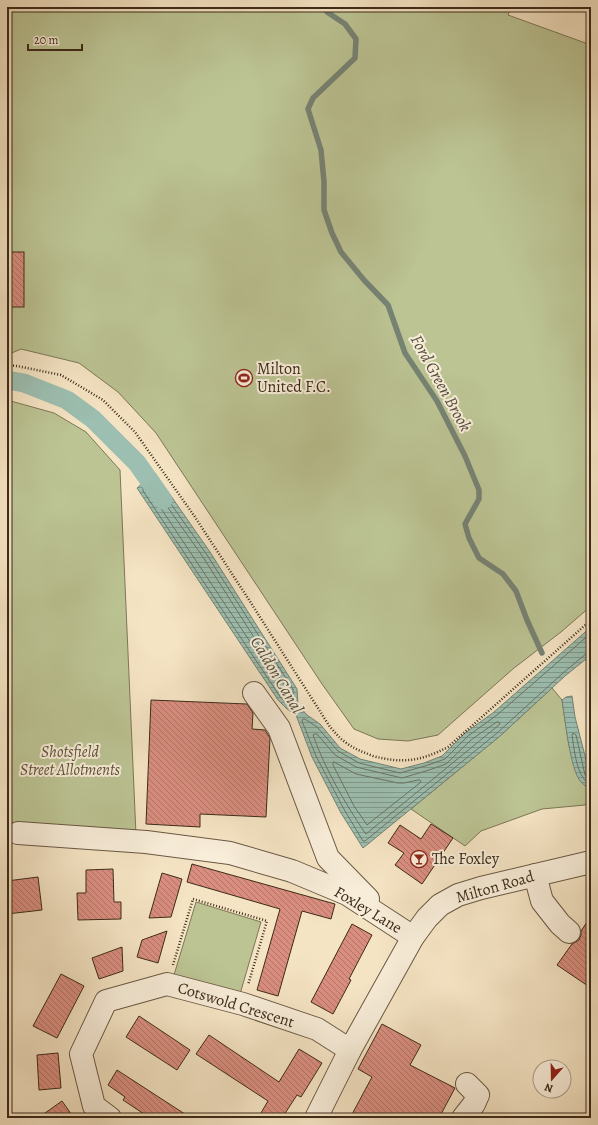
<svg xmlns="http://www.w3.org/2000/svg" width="598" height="1125" viewBox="0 0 598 1125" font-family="Alegreya,serif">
<defs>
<pattern id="water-rules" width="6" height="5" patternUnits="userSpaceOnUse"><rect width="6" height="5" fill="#9cbfb1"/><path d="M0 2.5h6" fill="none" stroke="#809b8f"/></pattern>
<pattern id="building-back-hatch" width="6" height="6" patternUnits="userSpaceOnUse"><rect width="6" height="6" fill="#da8e80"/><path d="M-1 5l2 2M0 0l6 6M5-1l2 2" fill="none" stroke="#b27468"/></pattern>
</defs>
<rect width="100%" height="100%" fill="#f5e4c4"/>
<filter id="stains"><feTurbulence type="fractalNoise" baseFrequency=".005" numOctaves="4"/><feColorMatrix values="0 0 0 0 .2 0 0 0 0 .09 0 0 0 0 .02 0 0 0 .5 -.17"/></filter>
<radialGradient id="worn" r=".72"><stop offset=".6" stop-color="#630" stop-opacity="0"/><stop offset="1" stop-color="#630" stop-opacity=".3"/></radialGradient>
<g fill="#bcc494" stroke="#7c7756">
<polygon points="7,7 511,7 508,15 591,45 591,606 561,632 514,668 438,735 408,741 378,739 354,729 322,684 156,433 118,392 79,363 21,349 7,355"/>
<polygon points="7,400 54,413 86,432 120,470 136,835 7,824"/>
<polygon points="552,688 562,700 569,746 581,782 591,790 591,795 585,805 542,809 481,831 465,846 411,809 500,736"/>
<polygon points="196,902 261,922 240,994 174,975"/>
</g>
<g fill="url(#water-rules)" stroke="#768374">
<polygon points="155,473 210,552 297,689 298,705 307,715 320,724 340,748 360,759 401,769 424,763 442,756 465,733 494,712 591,627 591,655 565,676 500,736 368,844 363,848 341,813 312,757 296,715 287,709 278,700 137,488"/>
<path d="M572,696L575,717L591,779V790C588,788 584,785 581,782C570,770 565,718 562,700L566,697Z"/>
</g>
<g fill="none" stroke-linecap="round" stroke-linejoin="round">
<g stroke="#6c7464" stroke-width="1">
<polygon points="154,480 207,555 293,689 294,705 293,707 289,706 281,698 143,491 143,488"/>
<polygon points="152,488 154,488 203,557 288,691 288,694 285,694 150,492 149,490"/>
<polyline points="591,633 497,715 468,736 445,759 425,766 400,773 359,763 338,751 317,727 305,719 303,719 302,721 316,756 345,811 363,841 365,841 497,733 563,673 587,653 591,652"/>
<path d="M497,722H499L500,724L494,729L366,834L365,833C345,803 325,769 313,735L314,734H317L335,755L356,767L402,778L426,771L446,764L471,740Z"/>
<polygon points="334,762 356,774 398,783 404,783 418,780 420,780 421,782 367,825 354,806 333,765"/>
<path d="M591,777L585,775L576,735L573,733L572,735C574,748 576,769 584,779C585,781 589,783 591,785"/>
</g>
<polyline stroke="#768374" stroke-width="5.5" points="326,7 327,12 345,24 356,39 355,58 313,98 308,109 321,150 324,182 324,210 332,233 341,252 364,280 388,305 405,353 437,401 465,456 479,490 479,499 465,524 469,538 479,558 503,574 516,591 527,620 542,653"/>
<polyline stroke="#9cbfb1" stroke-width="19" points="7,380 24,383 67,400 93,419 137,463 163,500"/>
</g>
<g fill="url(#building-back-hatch)" stroke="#3c2a18">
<rect x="7" y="252" width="17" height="55"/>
<polygon points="151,700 247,704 253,713 252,729 265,730 270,738 266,817 200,814 200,827 146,824"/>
<polygon points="431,824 453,838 422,884 395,865 404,853 388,843 400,825 421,839"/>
<polygon points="192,864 335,904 331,919 302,911 278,996 257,990 280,909 187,882"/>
<polygon points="113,869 114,902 121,902 121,919 78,920 77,893 86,893 86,870"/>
<polygon points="162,873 182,879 171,917 149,918"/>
<polygon points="38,877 42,910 7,914 7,881"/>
<polygon points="591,916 591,988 557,965 572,944 579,940 581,935 581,931"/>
<polygon points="352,924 372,935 349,979 351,980 333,1014 311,1002"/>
<polygon points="167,931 158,963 137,957 142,940"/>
<polygon points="122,947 123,971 99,979 92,958"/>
<polygon points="61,974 84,986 57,1038 33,1026"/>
<polygon points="139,1016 190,1050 177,1070 126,1037"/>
<polygon points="382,1024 421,1045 410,1065 455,1088 439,1118 350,1118 372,1077 358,1069"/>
<polygon points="209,1035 279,1082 299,1049 322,1063 301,1097 297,1095 282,1118 258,1118 268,1101 196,1054"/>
<polygon points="58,1053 61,1088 39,1090 37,1055"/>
<polygon points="117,1070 191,1118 150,1118 123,1100 125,1097 108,1085"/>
<polygon points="62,1101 74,1118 38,1118"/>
</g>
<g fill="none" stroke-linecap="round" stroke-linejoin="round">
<g stroke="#6a5843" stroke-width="24">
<g id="minor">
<polyline points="254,693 279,728 328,858 368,899"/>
<polyline points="18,833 146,842 230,853 292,871 347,894 413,937"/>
<polyline points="535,875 542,901 560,924 569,932"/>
<polyline points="110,1118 94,1106 81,1054 106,1001 167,984 243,1004 317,1029 350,1050"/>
<polyline points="316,1118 350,1050 413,937 427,918 440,905 458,895 481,888 591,862"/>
<polyline points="463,1118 474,1104 478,1095 467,1084"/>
</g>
</g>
<g stroke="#3c2a18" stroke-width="2.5" stroke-dasharray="1 2" stroke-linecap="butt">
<path d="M7,365L17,366L61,375L103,400L135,432L195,517L251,603L330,727C335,732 339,738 345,742C354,749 363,752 373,756C403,764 421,761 448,747L591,620"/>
<polyline points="173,965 193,899 267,921 248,985"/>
</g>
<use href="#minor" stroke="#f8edd9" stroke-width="22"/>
</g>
<defs>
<g id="stadium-ring" transform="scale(0.9)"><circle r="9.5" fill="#f8edd9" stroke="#8f2418" stroke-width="1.5"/><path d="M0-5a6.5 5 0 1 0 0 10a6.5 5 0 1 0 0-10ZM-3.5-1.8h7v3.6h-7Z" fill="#8f2418"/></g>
<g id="bar-ring" transform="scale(0.9)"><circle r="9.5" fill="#f8edd9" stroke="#8f2418" stroke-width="1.5"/><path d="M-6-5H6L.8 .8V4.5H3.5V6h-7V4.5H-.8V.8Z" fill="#8f2418"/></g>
</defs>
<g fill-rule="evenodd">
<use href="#stadium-ring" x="244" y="378"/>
<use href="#bar-ring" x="419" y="859"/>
</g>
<g text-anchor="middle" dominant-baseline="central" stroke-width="4" stroke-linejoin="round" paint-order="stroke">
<g font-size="16" fill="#3c2a18" stroke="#f8edd9" text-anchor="start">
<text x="257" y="369">Milton<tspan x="257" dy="18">United F.C.</tspan></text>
<text x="432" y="859">The Foxley</text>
</g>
<g font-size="16" font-style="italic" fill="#5c5037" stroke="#f8edd9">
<text x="70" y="752">Shotsfield<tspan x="70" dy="18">Street Allotments</tspan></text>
</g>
<g font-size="16" fill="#3c2a18" stroke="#f8edd9">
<text transform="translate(495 887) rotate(-16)">Milton Road</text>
<text transform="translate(368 910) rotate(31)">Foxley Lane</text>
<text transform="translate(236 1005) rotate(17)">Cotswold Crescent</text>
</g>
<g font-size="17" font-style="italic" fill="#544f3e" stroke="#f8edd9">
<text transform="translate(441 383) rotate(61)">Ford Green Brook</text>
<text transform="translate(277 675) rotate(59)">Caldon Canal</text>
</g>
</g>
<rect width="598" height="1125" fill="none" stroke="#f5e4c4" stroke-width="24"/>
<rect x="8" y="8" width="582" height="1109" fill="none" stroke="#3c2a18" stroke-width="2"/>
<rect x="12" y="12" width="574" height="1101" fill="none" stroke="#3c2a18"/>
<g transform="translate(552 1079) rotate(200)"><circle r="19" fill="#f8edd9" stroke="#ad9f8c"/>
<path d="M0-3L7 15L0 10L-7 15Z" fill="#8f2418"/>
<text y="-6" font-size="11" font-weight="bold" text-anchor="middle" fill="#3c2a18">N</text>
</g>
<path d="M28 44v6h54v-6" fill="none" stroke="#3c2a18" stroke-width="2"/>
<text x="34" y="44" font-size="12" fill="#3c2a18" stroke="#f8edd9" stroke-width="3" paint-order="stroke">20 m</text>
<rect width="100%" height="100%" filter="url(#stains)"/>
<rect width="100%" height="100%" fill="url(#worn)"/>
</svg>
